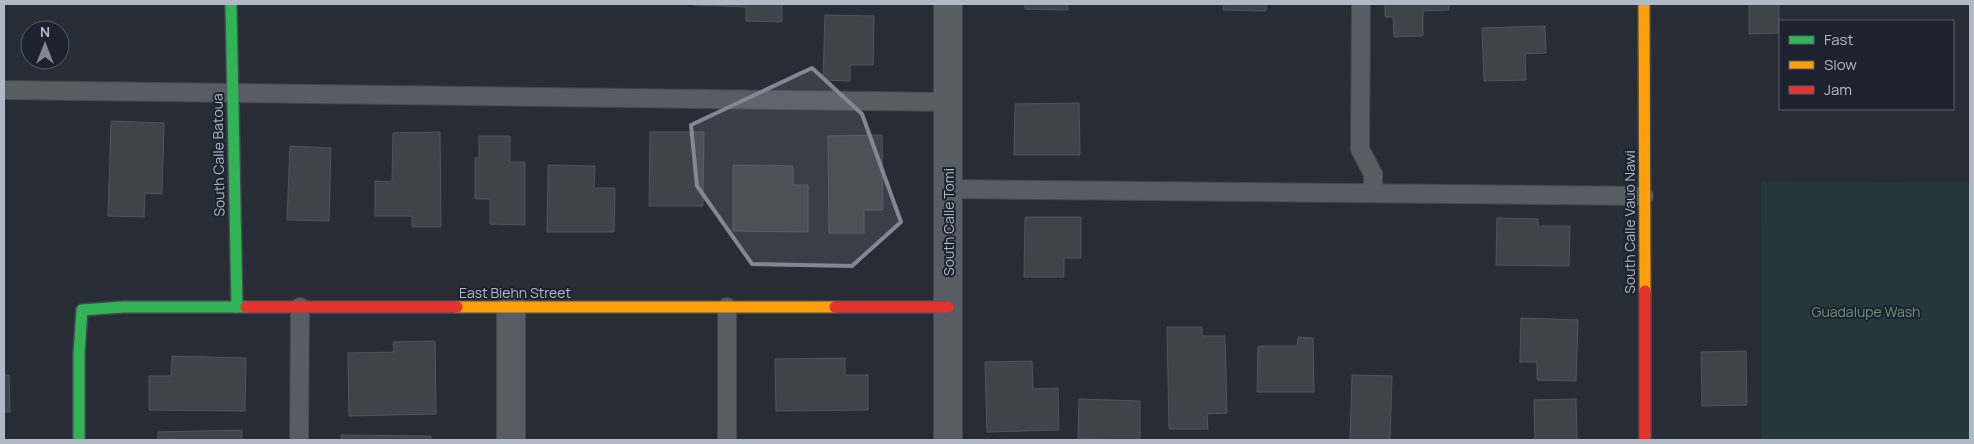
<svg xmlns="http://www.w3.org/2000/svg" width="1974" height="444" viewBox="0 0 1974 444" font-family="Manrope,sans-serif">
<rect width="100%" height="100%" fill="#282d35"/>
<polygon fill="#26373b" points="1761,181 1970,183 1970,440 1762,440"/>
<g fill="#3f444a" stroke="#50555d">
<polygon points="693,4 782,4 782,22 746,21 746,7 693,5"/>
<polygon points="1025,4 1068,4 1068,10 1025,9"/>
<polygon points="1224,4 1266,4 1266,11 1223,10"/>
<polygon points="1385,4 1449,4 1449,10 1423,11 1423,36 1394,37 1393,17 1385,17"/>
<polygon points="1749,4 1779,4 1779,33 1749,34"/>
<polygon points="825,15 874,16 873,65 850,65 850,81 823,80"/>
<polygon points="1545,26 1546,53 1525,54 1526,80 1484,81 1482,28"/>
<polygon points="1079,103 1080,155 1014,155 1015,104"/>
<polygon points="111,121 164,123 162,194 145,193 144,217 108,216"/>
<polygon points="440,132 441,227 412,227 412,216 375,216 375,181 392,182 393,133"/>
<polygon points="650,132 704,132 703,206 649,206"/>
<polygon points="882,135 883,210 864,210 864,233 829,233 828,136"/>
<polygon points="479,136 510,136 510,162 525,162 525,225 490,224 490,199 475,199 475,158 479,158"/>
<polygon points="290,146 331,148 329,221 287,220"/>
<polygon points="548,165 595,166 594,188 615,188 614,232 547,232"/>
<polygon points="733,165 793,166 793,185 808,185 808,232 733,231"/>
<polygon points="1025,217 1081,217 1081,258 1064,258 1064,277 1024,277"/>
<polygon points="1497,218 1538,219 1538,226 1570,226 1569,266 1496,265"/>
<polygon points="1521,318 1578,320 1576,381 1537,380 1537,362 1520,362"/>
<polygon points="1167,327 1202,327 1202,336 1225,336 1227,413 1207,414 1208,429 1169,429"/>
<polygon points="1298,337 1313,338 1314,392 1257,392 1258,346 1297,346"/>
<polygon points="435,341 436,414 349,416 348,353 394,352 393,342"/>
<polygon points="1746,351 1747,405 1702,406 1701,352"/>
<polygon points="172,356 246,358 245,411 149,410 149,376 171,376"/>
<polygon points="845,358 845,375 868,375 868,410 776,411 775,359"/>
<polygon points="1032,361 1033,389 1058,388 1059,430 987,432 985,362"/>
<polygon points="4,375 9,375 10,412 4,412"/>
<polygon points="1352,375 1392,376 1390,440 1350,440"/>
<polygon points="1079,399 1140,401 1140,440 1078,439"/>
<polygon points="1576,399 1577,440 1535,440 1534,400"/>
<polygon points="242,430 242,440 158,440 158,432"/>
<polygon points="341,435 431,436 431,440 341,440"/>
</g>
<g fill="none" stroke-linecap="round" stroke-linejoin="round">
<g stroke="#44484e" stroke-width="20">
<g id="lane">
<polyline points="1361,4 1360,149 1373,174 1373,193"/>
<polyline points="4,90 948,102"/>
<polyline points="948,189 1644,196"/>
<polyline points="299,440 300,307"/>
<polyline points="727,440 727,307"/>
</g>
</g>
<g stroke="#44484e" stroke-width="30">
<g id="street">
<polyline points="511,440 511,307"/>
<polyline points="948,440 948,4"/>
</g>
</g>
<g stroke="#44484e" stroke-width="14">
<g id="fast">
<polyline points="231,4 237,307"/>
<polyline points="79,440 79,354 82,310 123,307 246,307"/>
</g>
</g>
<g stroke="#44484e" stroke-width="14">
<g id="slow">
<polyline points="1644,4 1645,291"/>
<polyline points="457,307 835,307"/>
</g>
</g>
<g stroke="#44484e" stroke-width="14">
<g id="jam">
<polyline points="1645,291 1645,440"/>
<polyline points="246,307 457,307"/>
<polyline points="835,307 948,307"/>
</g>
</g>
<use href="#lane" stroke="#585c63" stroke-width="18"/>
<use href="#street" stroke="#585c63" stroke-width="28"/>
<use href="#fast" stroke="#30b455" stroke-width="11"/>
<use href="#slow" stroke="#ff9f0a" stroke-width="11"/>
<use href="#jam" stroke="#e5322d" stroke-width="11"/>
</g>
<path fill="#828893" fill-opacity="0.2" stroke="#828893" stroke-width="4" stroke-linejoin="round" d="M812,68L862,114L901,222L852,266L752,264L697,186L691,125Z"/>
<g text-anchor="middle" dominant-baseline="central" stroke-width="4" stroke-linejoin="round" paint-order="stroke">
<g font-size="14" fill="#b2b9c6" stroke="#1c232f">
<text transform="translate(218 155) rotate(-91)">South Calle Batoua</text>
<text transform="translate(948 222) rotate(-90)">South Calle Tomi</text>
<text transform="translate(1629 222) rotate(-90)">South Calle Vauo Nawi</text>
<text x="515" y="292">East Biehn Street</text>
</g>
<g font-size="14" fill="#6a9676" stroke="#1c232f">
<text x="1866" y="311">Guadalupe Wash</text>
</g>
</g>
<rect width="1974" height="444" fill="none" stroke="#b2b9c6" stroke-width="10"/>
<rect x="1779" y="20" width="175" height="90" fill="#1c232f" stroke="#585f6b"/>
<rect x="1789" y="36" width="25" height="8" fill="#30b455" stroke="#585f6b"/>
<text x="1824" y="45" font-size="15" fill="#b2b9c6">Fast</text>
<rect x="1789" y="61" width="25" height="8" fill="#ff9f0a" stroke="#585f6b"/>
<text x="1824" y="70" font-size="15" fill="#b2b9c6">Slow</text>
<rect x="1789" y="86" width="25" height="8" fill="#e5322d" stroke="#585f6b"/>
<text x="1824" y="95" font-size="15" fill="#b2b9c6">Jam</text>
<g transform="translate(45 45)"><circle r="24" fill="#1c232f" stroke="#585f6b"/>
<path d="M0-4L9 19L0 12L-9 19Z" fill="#828893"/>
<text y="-8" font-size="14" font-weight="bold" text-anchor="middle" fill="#b2b9c6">N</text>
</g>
</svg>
